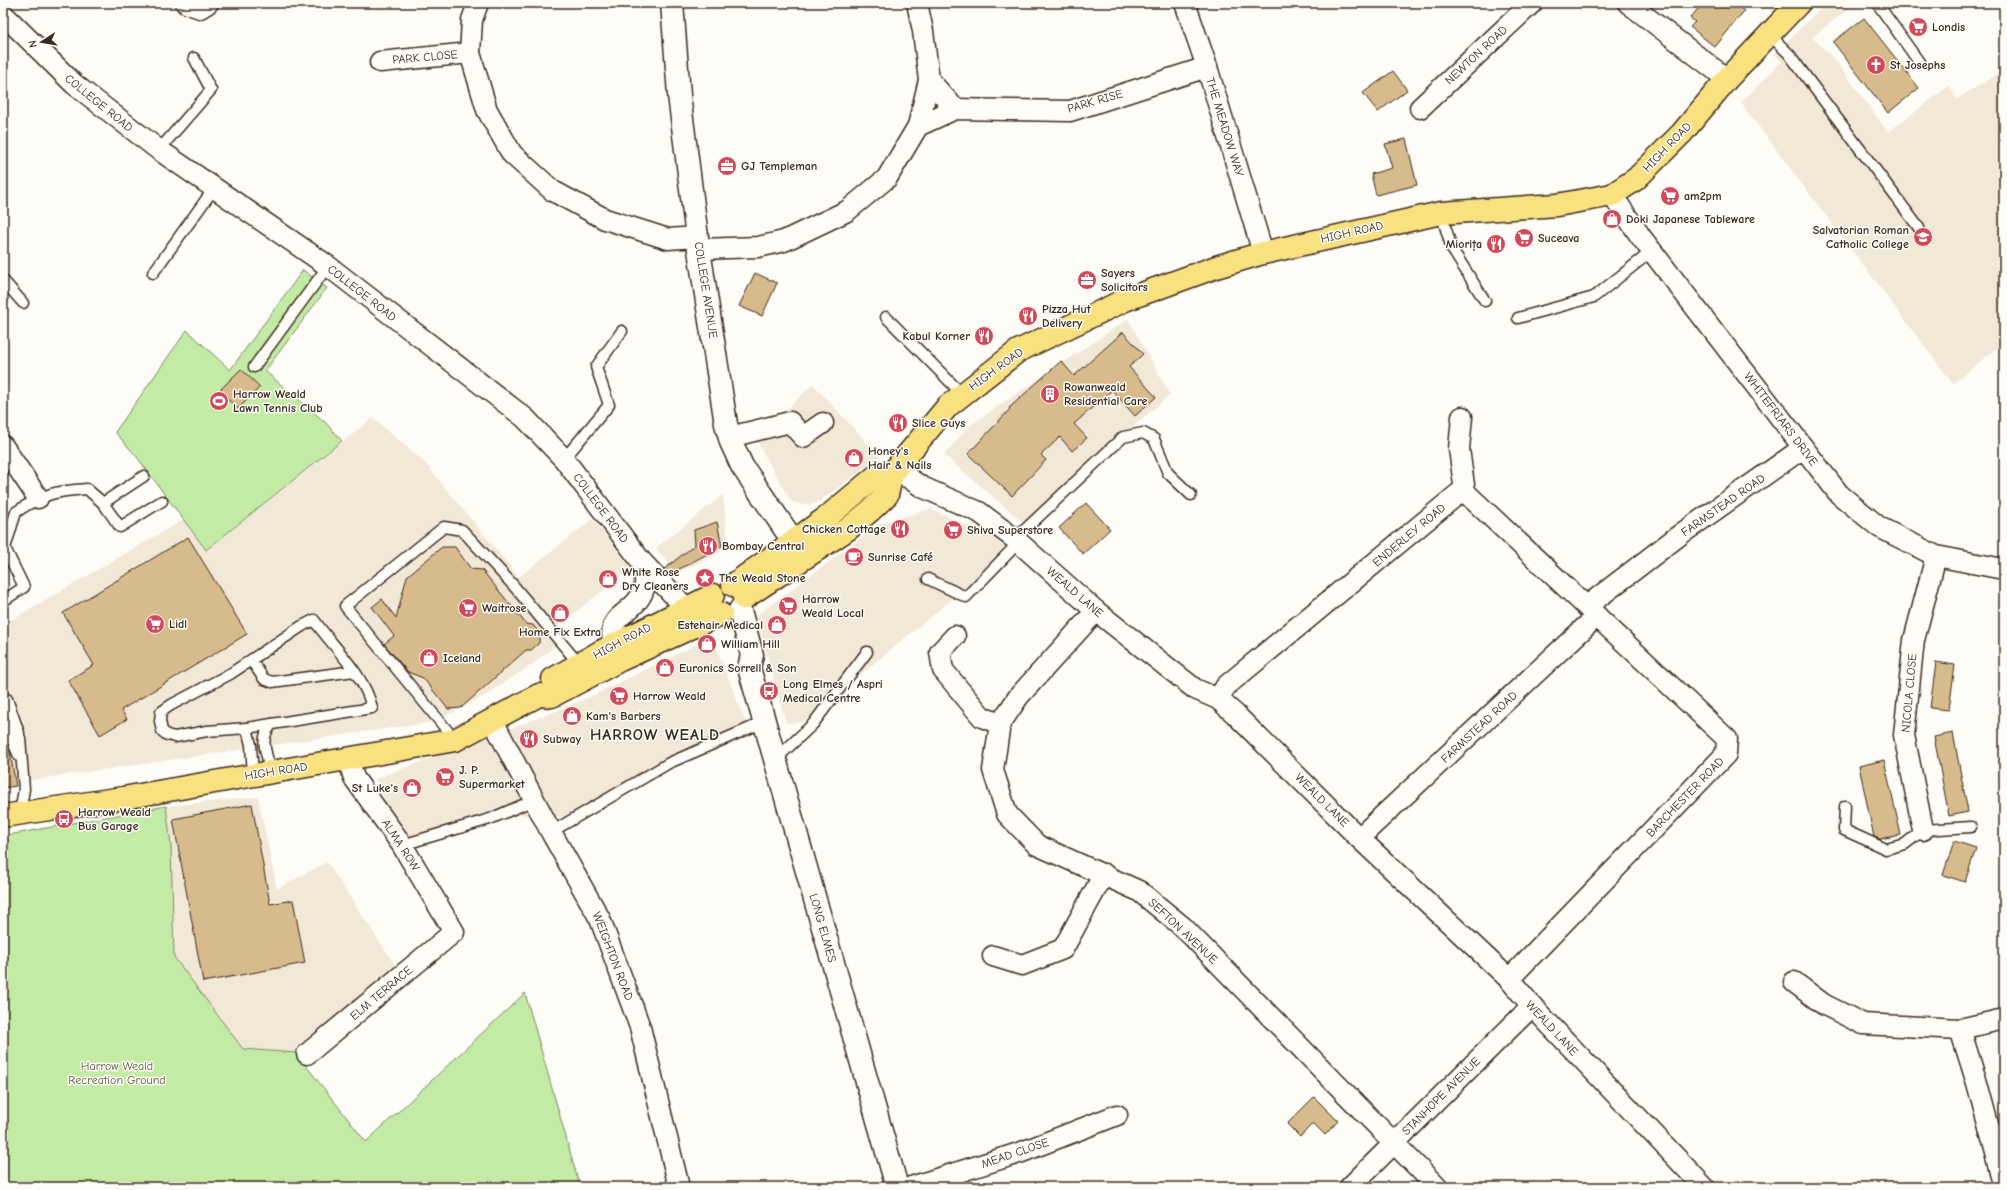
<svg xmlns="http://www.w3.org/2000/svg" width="2007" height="1190" viewBox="0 0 2007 1190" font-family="'Comic Neue',sans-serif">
<rect width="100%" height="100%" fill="#fdfcf7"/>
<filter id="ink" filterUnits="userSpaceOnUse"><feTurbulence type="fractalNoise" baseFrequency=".025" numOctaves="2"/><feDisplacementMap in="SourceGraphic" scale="8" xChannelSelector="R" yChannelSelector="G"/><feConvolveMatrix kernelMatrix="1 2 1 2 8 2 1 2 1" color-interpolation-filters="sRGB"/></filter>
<g filter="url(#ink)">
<g fill="#f2e8d7">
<polygon points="1826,3 1856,3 1812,37 1835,60 1888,132 1949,86 1957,99 2004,70 2004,342 1953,384 1741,103 1782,61 1774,54"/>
<polygon points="1128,319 1170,394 1024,523 944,455 969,426"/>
<polygon points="813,384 880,457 817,503 803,505 791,501 756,440"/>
<polygon points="373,418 423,461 519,577 593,519 631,568 558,626 567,637 530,666 487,694 450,714 426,723 3,784 3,625 183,520 207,550"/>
<polygon points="723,495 728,548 678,573 656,548"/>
<polygon points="930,509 1007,543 979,577 803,722 786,723 756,616 880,524"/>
<polygon points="712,637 747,726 567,817 519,815 406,846 375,779 549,714 594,695"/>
<polygon points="258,797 277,889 327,862 397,968 296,1053 243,1049 174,957 171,845 166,806"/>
</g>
<g fill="#c3eba6" stroke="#7f8a62">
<polygon points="303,270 327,288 265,371 325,422 342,441 206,550 137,457 115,432 187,330 230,370"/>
<polygon points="166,806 171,845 174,957 243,1049 296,1053 366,1142 525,993 580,1187 3,1187 3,836"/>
</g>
<g fill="#d8bb8c" stroke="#3b2a1e">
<polygon points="1703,3 1734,3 1744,11 1715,47 1690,27 1695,22 1690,18"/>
<polygon points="1864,18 1919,88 1888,113 1833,42"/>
<polygon points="1393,71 1407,90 1378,112 1363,93"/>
<polygon points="1406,139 1417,185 1376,195 1371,174 1392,168 1385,144"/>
<polygon points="755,273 777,283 762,316 739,306"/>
<polygon points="1123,332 1143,354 1129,367 1156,397 1135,416 1112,390 1074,424 1087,438 1072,451 1060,437 1041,455 1046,460 1012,496 968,454 1010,409 1009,408 1061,361 1074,376"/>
<polygon points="241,369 260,387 238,409 219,391"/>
<polygon points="1086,503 1110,529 1083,554 1059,528"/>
<polygon points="717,522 722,546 670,574 664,569 695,545 694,530"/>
<polygon points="188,537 247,634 121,710 127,719 100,735 68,680 94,665 63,613"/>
<polygon points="442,547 455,547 471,569 482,570 526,624 533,625 540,633 539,643 531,650 526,650 461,708 448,709 423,678 408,672 384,644 394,636 372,607 382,599 396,618 407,576"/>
<polygon points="1936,662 1955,665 1949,710 1930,708"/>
<polygon points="1953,733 1968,812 1949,816 1934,737"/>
<polygon points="3,750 9,750 10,752 16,786 3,788"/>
<polygon points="1884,760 1901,835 1880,839 1874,837 1859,766"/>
<polygon points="252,804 270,904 293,900 305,963 203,982 173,819"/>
<polygon points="1954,841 1976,848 1965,882 1943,875"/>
<polygon points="1314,1097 1338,1121 1325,1135 1313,1123 1300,1137 1287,1124"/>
</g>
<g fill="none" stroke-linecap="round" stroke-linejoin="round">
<g stroke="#3b2a1e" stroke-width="13">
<g id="lane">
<polyline points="1877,3 1919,62"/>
<polyline points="1770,35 1789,54 1919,228"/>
<polyline points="159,150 211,90 194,58"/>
<polyline points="1441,213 1452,249 1485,301"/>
<polyline points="153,273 215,187"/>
<polyline points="3,280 23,303"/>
<polyline points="886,317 962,394"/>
<polyline points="1518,318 1594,297 1652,251"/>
<polyline points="254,367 328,266"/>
<polyline points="564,459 609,405 596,367 622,331"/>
<polyline points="103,503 144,476"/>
<polyline points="1015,539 1123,437 1143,433 1154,439 1168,473 1191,495"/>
<polyline points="928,579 966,597 1019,542"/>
<path d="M3,601L24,587L5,548L16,512C43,494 55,491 87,489L103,503L120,527L162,501"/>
<polyline points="251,660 264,679 272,682 354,671"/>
<polyline points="7,699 19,733"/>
<polyline points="3,725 8,724 20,738 24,789 20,813"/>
<polyline points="247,728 272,724"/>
<polyline points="3,733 12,740 19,756"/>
<polyline points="455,740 345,606 444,527 462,530 513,585 579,664"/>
<polyline points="775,760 813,724 867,652"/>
<path d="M253,775L251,745L247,728L207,731L175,737L167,735L162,731L160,721L161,712L171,705L230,674L302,626L314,620C333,647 365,675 372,708L272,724C258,739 267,754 271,772"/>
<polyline points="1845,806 1844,830 1886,849 1905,844 1923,830 1971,827"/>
<polyline points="551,832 669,763 764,722"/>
<polyline points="402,845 490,819 534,800"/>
</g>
</g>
<g stroke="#3b2a1e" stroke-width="23">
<g id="street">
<polyline points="186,3 200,8 208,3"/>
<polyline points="478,3 472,20 470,53 487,110 512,154 553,191 605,219 668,239 697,237"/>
<polyline points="1185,3 1207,67 1263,253"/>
<polyline points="1628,3 1727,79"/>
<polyline points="3,14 74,84 159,150 328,266 525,418 564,459 641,561 686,608"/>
<polyline points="380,62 470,53"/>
<polyline points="929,80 955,109"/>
<polyline points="1420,108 1532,3"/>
<polyline points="918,126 955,109 1070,111 1207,67"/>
<polyline points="1612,195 1641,237 1839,494 1879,527 1936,556 1998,568 2004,567"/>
<polyline points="700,249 758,247 784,241 847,211 887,178 918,126 929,80 923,31 917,3"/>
<polyline points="1462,417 1459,449 1465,492"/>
<polyline points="730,437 790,422 803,437 823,423"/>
<polyline points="3,446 38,498"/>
<polyline points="895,469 922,487 979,512 1015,539 1096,611 1195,689 1218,699 1235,714 1359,838 1509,979 1532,1006 1704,1187"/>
<polyline points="1587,606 1681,534 1803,448"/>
<polyline points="1096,611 1019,696 1000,724 993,770 1007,814 1037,845 1139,891 1183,927 1437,1187"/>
<polyline points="955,636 940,652 943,670 982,717 1000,724"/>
<path d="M619,658C596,609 637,620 645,585C646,578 643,568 641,561"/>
<polyline points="1218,699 1226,686 1458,494 1465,492 1727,739 1726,754 1509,979"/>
<polyline points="493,721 551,832 600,919 640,1027 679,1187"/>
<polyline points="1923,830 1904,735 1914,640 1936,556"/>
<polyline points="1359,838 1597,616"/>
<polyline points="993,956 1022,965 1063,949 1104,874"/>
<polyline points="1794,982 1823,1004 1863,1024 1960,1029 2004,1019"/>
<polyline points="1960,1029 1977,1083 2004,1184"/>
<polyline points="307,1054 454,932 402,845 354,778 348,759"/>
<polyline points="911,1187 1022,1152 1117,1115"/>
<polyline points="1350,1187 1532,1006"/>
</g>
</g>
<g stroke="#3b2a1e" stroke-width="25">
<g id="secondary">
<polyline points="672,3 679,95 697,237 726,424 731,442 742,466 804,557"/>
<polyline points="740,610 752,655 749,668 897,1187"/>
</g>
</g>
<g stroke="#3b2a1e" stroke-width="25">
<g id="primary">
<polyline points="733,585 826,518 875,477 892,473"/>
<polyline points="744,598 848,529 871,510 887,495 892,473 948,406 1018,351 1125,300 1216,267 1263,253 1441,213 1557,205 1612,195 1636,179 1682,133 1727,79 1799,3"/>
<polyline points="553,679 600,652 713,595"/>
<polyline points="3,816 123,798 455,740 539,695 552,696 620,660 721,614"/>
</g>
</g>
<use href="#lane" stroke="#fdfcf7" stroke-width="10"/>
<use href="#street" stroke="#fdfcf7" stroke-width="20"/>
<use href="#secondary" stroke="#fdfcf7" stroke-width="22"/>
<use href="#primary" stroke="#fae180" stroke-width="22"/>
</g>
</g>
<defs>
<g id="supermarket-disc" transform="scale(1)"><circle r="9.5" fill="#d1495b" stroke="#fdfcf7"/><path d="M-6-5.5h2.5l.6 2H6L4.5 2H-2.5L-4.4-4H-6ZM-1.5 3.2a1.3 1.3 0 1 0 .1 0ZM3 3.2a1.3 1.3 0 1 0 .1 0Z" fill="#fff"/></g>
<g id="church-disc" transform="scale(1)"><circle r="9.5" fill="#d1495b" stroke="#fdfcf7"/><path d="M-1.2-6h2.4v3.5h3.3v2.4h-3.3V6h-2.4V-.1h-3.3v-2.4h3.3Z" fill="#fff"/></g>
<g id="office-disc" transform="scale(1)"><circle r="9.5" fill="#d1495b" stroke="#fdfcf7"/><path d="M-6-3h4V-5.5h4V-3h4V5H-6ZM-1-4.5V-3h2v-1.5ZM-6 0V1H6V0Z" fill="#fff"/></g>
<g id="shop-disc" transform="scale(1)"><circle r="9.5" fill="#d1495b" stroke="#fdfcf7"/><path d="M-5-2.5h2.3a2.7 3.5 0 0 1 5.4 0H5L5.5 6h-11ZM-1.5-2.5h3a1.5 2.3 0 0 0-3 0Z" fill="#fff"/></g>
<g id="school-disc" transform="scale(1)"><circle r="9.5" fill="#d1495b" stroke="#fdfcf7"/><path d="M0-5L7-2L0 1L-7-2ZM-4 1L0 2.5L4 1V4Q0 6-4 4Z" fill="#fff"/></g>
<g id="restaurant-disc" transform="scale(1)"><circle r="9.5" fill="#d1495b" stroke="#fdfcf7"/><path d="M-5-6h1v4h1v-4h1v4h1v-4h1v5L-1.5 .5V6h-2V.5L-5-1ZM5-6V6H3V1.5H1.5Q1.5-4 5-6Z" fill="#fff"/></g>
<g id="building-disc" transform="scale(1)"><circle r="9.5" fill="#d1495b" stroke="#fdfcf7"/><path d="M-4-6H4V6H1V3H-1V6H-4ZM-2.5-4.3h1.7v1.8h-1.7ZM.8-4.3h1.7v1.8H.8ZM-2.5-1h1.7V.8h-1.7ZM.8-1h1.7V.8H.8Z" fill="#fff"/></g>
<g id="stadium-disc" transform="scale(1)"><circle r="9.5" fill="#d1495b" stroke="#fdfcf7"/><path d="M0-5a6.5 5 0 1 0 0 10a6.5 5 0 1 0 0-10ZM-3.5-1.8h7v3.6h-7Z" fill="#fff"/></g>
<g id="cafe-disc" transform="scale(1)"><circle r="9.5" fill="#d1495b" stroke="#fdfcf7"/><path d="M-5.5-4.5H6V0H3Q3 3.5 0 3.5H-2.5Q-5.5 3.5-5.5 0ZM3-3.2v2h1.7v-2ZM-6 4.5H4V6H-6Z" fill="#fff"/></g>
<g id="sight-disc" transform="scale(1)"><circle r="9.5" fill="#d1495b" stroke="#fdfcf7"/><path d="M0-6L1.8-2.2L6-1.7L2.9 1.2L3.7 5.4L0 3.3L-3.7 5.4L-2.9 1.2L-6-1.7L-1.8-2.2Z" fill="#fff"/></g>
<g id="bus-disc" transform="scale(1)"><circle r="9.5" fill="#d1495b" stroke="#fdfcf7"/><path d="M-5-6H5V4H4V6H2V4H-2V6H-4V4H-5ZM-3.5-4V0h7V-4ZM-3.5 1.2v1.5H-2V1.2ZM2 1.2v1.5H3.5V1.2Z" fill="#fff"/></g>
</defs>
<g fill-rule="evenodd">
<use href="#supermarket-disc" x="1918" y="27"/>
<use href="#church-disc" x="1876" y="65"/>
<use href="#office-disc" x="727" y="166"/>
<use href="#supermarket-disc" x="1670" y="196"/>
<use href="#shop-disc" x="1612" y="219"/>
<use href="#school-disc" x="1923" y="237"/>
<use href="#supermarket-disc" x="1524" y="238"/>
<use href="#restaurant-disc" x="1496" y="244"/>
<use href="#office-disc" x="1087" y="280"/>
<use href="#restaurant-disc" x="1028" y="316"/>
<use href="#restaurant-disc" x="984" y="336"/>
<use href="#building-disc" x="1050" y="394"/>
<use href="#stadium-disc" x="219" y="401"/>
<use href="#restaurant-disc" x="898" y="423"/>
<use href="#shop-disc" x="854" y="458"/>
<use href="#restaurant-disc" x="900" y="529"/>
<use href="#supermarket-disc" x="953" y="530"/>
<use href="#restaurant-disc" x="708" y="546"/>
<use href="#cafe-disc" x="854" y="557"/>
<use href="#sight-disc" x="705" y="578"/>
<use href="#shop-disc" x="608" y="579"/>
<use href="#supermarket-disc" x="788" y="606"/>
<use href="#supermarket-disc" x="468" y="608"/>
<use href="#shop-disc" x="560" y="613"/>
<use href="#supermarket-disc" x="155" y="624"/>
<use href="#shop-disc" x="777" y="625"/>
<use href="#shop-disc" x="707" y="644"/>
<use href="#shop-disc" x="429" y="658"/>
<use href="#shop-disc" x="665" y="668"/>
<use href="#bus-disc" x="769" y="691"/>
<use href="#supermarket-disc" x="619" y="696"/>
<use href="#shop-disc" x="572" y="716"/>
<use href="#restaurant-disc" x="529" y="739"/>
<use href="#supermarket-disc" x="445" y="777"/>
<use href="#shop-disc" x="412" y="788"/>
<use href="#bus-disc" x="64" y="819"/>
</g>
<g text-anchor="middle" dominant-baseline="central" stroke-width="3" stroke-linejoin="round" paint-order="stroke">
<g font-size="12" font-weight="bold" fill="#3b2a1e" stroke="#fdfcf7" text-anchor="start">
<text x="1932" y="27">Londis</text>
<text x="1890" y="65">St Josephs</text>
<text x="741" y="166">GJ Templeman</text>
<text x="1684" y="196">am2pm</text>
<text x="1626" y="219">Doki Japanese Tableware</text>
<text x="1909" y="230" text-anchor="end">Salvatorian Roman<tspan x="1909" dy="14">Catholic College</tspan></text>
<text x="1538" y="238">Suceava</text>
<text x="1482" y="244" text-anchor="end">Miorița</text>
<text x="1101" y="273">Sayers<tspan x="1101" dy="14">Solicitors</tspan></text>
<text x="1042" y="309">Pizza Hut<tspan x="1042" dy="14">Delivery</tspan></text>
<text x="970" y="336" text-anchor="end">Kabul Korner</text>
<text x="1064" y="387">Rowanweald<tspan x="1064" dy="14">Residential Care</tspan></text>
<text x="233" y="394">Harrow Weald<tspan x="233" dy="14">Lawn Tennis Club</tspan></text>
<text x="912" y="423">Slice Guys</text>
<text x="868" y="451">Honey's<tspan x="868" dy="14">Hair &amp; Nails</tspan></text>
<text x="886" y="529" text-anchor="end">Chicken Cottage</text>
<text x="967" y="530">Shiva Superstore</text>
<text x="722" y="546">Bombay Central</text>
<text x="868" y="557">Sunrise Café</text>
<text x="622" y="572">White Rose<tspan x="622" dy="14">Dry Cleaners</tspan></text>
<text x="719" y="578">The Weald Stone</text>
<text x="802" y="599">Harrow<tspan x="802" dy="14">Weald Local</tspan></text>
<text x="482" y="608">Waitrose</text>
<text x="169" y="624">Lidl</text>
<text x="763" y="625" text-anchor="end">Estehair Medical</text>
<text x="560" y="632" text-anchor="middle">Home Fix Extra</text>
<text x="721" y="644">William Hill</text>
<text x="443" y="658">Iceland</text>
<text x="679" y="668">Euronics Sorrell &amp; Son</text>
<text x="783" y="684">Long Elmes / Aspri<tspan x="783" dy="14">Medical Centre</tspan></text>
<text x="633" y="696">Harrow Weald</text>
<text x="586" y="716">Kam's Barbers</text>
<text x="543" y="739">Subway</text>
<text x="459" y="770">J. P.<tspan x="459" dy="14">Supermarket</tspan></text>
<text x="398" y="788" text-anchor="end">St Luke's</text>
<text x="78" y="812">Harrow Weald<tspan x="78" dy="14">Bus Garage</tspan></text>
</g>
<g font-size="12" fill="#3b2a1e" stroke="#fdfcf7">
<text transform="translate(1476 55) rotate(-43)">NEWTON ROAD</text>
<text transform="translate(425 57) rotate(-5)">PARK CLOSE</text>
<text transform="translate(1095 101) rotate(-16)">PARK RISE</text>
<text transform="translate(99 103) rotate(39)">COLLEGE ROAD</text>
<text transform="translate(1225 127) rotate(73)">THE MEADOW WAY</text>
<text transform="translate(1667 147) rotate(-46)">HIGH ROAD</text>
<text transform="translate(1352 232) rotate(-13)">HIGH ROAD</text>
<text transform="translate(706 290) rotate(81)">COLLEGE AVENUE</text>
<text transform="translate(362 293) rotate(38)">COLLEGE ROAD</text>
<text transform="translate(996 369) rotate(-36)">HIGH ROAD</text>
<text transform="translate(1781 419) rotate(53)">WHITEFRIARS DRIVE</text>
<text transform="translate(1723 505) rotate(-35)">FARMSTEAD ROAD</text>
<text transform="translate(601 508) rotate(53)">COLLEGE ROAD</text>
<text transform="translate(1409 535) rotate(-40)">ENDERLEY ROAD</text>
<text transform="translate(1075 592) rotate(41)">WEALD LANE</text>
<text transform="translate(622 641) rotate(-28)">HIGH ROAD</text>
<text transform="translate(1909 693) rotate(-85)">NICOLA CLOSE</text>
<text transform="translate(1479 727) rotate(-43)">FARMSTEAD ROAD</text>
<text transform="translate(276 771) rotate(-9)">HIGH ROAD</text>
<text transform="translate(1685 797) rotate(-46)">BARCHESTER ROAD</text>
<text transform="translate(1322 800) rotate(45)">WEALD LANE</text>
<text transform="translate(401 845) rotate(57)">ALMA ROW</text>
<text transform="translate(823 928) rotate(74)">LONG ELMES</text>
<text transform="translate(1183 931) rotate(43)">SEFTON AVENUE</text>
<text transform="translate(613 956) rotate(69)">WEIGHTON ROAD</text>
<text transform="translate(381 993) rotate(-40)">ELM TERRACE</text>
<text transform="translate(1552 1028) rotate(47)">WEALD LANE</text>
<text transform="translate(1441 1096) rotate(-45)">STANHOPE AVENUE</text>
<text transform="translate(1015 1153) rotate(-19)">MEAD CLOSE</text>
</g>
<g font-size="12" fill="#5d5a40" stroke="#fdfcf7">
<text x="117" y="1066">Harrow Weald<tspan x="117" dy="14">Recreation Ground</tspan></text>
</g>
<g font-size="16" font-weight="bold" letter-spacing="1" fill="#3b2a1e" stroke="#fdfcf7">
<text x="655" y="735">HARROW WEALD</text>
</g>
</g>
<rect width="2007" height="1190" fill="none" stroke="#fdfcf7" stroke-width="16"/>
<rect x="8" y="8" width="1991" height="1174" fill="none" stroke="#3b2a1e" stroke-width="1.5" filter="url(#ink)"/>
<g transform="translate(42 42) rotate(258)" stroke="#fdfcf7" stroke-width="3" paint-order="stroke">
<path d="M0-3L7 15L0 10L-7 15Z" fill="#3b2a1e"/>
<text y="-6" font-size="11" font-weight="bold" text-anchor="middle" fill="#3b2a1e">N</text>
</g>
</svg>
